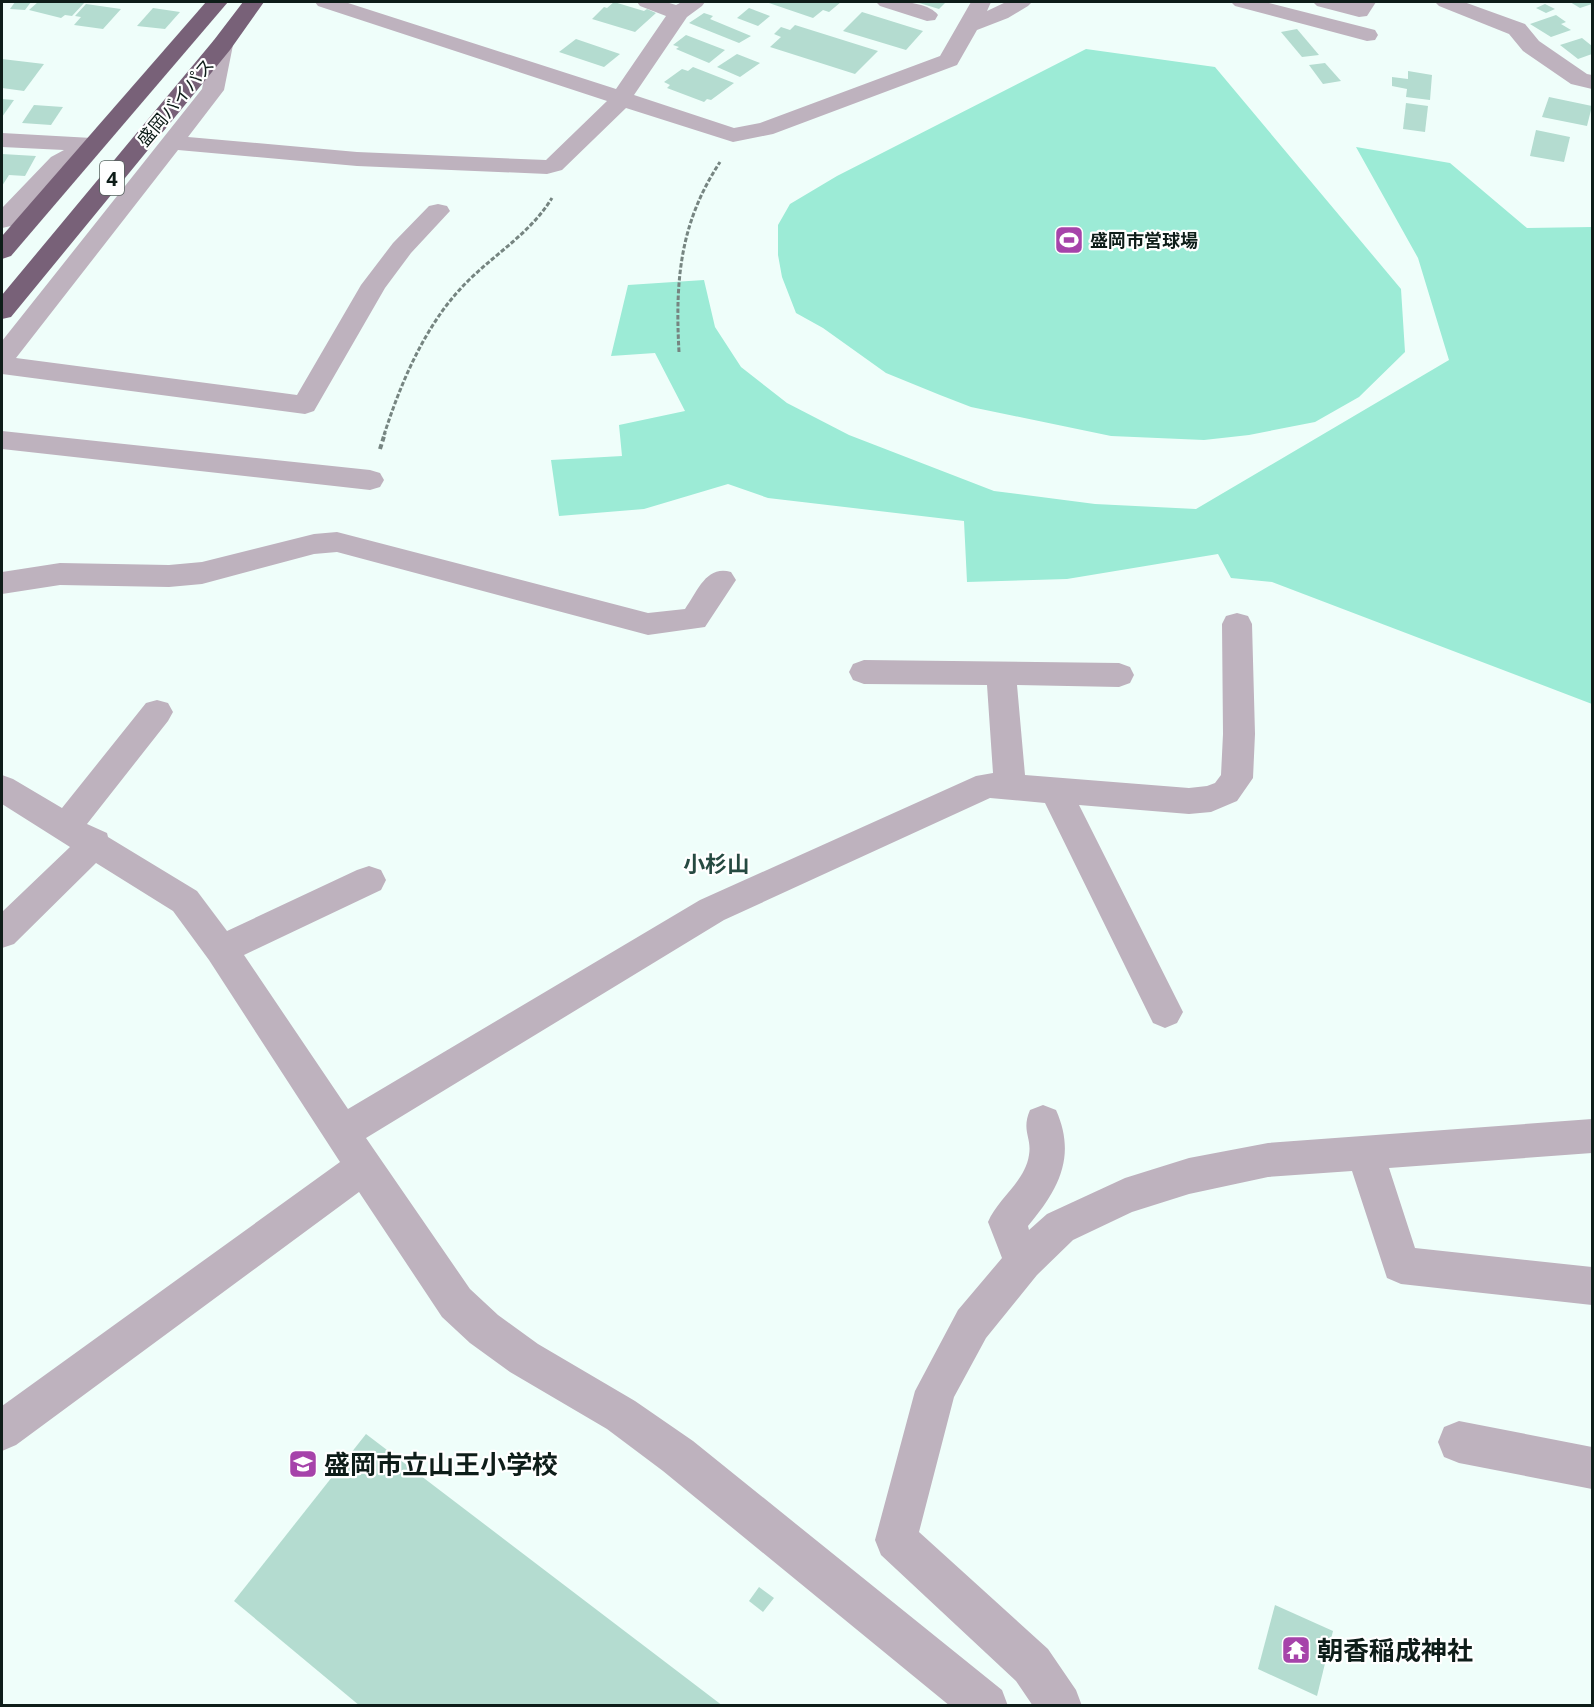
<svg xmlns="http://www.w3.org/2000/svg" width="1594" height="1707" viewBox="0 0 1594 1707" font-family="'Open Sans','Noto Sans JP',sans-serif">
<rect width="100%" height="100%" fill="#effefa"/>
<g fill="#9cebd6">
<polygon points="1086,49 1215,67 1401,289 1405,352 1359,397 1315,422 1249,435 1204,440 1111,436 971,407 940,395 886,373 823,328 796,313 782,277 778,255 778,225 790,204 837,176"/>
<polygon points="1356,147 1450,163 1527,228 1592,227 1592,704 1272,582 1231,578 1218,554 1067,579 967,582 964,521 768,498 728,484 644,509 559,516 551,460 622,456 619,425 685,411 655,353 611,356 628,285 704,280 715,327 741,367 787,403 849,435 994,491 1095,504 1196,509 1449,360 1418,258"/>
</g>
<g fill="#b4dcd0">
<polygon points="15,2 31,2 25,10 10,9"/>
<polygon points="38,2 85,2 72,16 65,15 61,18 29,10"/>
<polygon points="614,2 644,11 647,9 656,13 635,32 592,19 604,7 607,8"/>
<polygon points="766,2 841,2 829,12 823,10 813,18"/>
<polygon points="916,2 946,2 939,9"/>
<polygon points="1570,2 1592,2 1592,4 1580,8"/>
<polygon points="86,4 121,9 103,29 74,25 81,17 75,16"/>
<polygon points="1545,4 1555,9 1546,13 1536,8"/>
<polygon points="153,8 180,12 165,29 137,26"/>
<polygon points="749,8 770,16 758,26 737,18"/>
<polygon points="862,12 923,31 906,50 843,31"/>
<polygon points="704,13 713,16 710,19 751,36 739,43 689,23"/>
<polygon points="1556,15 1566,22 1561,24 1571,30 1551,37 1530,24"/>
<polygon points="795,25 878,51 855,74 770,47 781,37 774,34 781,27 790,30"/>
<polygon points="1297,29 1319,55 1302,57 1281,32"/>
<polygon points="686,35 725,50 709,63 676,49 679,47 673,45"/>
<polygon points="1582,38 1592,46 1592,54 1578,59 1560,45"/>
<polygon points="576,39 620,54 604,67 559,52"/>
<polygon points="737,54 760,63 740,77 717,67"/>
<polygon points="2,59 44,64 24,91 2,88"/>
<polygon points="1325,63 1341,81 1323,84 1309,65"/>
<polygon points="693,67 734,83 711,100 707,99 704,102 667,88 670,85 664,82 682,69 688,71"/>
<polygon points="1408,71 1432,75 1430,100 1406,97 1407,89 1392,86 1392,77 1408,79"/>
<polygon points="1549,97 1592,106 1587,126 1542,117"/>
<polygon points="2,99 14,100 2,117"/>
<polygon points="1406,103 1428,106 1425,132 1403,129"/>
<polygon points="34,105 63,107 51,125 22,123"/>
<polygon points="1536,130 1570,137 1564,162 1530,156"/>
<polygon points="2,154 36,156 25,176 9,175 2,186"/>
<polygon points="366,1434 723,1706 360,1706 234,1601"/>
<polygon points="759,1587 774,1598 763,1612 749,1601"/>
<polygon points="1275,1605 1333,1631 1317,1696 1258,1669"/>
</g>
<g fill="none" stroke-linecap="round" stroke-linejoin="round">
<g stroke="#768581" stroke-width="3" stroke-dasharray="4.5 2" stroke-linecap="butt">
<path d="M679,352C675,280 680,223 720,162"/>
<path d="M384,435C402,379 428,319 470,279C499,251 531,232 552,198"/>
</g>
<polyline stroke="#768581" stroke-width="4" stroke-dasharray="5 3" stroke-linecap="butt" points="380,449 385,433"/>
<g fill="#beb2be" fill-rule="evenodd">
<polygon points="315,2 345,2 616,89 666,16 640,6 637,2 666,2 676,5 682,2 705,2 702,6 687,17 634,95 734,128 760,123 940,56 971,2 991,2 987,11 1006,2 1032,2 1028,6 1008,18 977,30 957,65 773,134 733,142 626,108 562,170 547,174 357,166 178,150 16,358 297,395 361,285 393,243 429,206 438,204 447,206 450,211 411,253 385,288 314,411 305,414 2,374 2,341 202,89 211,45 214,40 222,38 230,40 233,45 224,90 188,137 357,152 546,160 607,101 318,6"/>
<path d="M876,2C892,0 928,1 938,15L935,20L927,21L880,6Z"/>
<polygon points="1231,2 1265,2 1375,30 1378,35 1375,40 1367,41 1235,6"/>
<polygon points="1313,2 1376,2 1367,16 1359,17 1317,6"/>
<polygon points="1435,2 1464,2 1525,24 1539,41 1587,74 1592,75 1592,89 1571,84 1523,51 1509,34 1439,6"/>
<polygon points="2,133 92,138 100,140 104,145 100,150 67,167 11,226 2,228 2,208 51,157 64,150 2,147"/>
<polygon points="2,431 370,470 380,473 384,480 380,487 370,490 2,449"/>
<path d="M337,532L648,613L685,609C698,591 706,565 731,572L736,580L705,627L648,635L337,552L314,554L202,584L169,587L60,585L2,594V572L60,563L169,565L202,562L314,534Z"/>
<polygon points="1237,613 1248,616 1252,624 1255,734 1253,778 1237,801 1211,812 1189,814 1079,805 1183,1012 1177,1023 1165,1028 1153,1023 1045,803 990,798 724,920 366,1138 470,1289 498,1315 538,1344 635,1401 693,1441 1002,1690 1008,1706 950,1706 663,1471 607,1429 510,1372 470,1343 442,1317 359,1192 16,1445 2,1451 2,1406 340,1162 209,960 173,911 96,863 14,944 2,948 2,912 70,847 2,804 2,775 13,779 62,808 146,703 157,700 168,703 173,712 168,721 87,824 107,833 108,837 197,891 227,931 357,870 369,866 381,870 386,880 381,890 244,955 348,1109 700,900 976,776 993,773 987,685 864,684 853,680 849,672 853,664 864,660 1119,663 1130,667 1134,675 1130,683 1119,687 1017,685 1025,775 1189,788 1207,786 1215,783 1221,775 1223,734 1222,624 1226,616"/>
<path d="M1043,1105L1056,1110C1077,1157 1058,1190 1028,1226L1029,1230L1047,1214L1125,1178L1189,1158L1268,1143L1592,1119V1153L1389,1168L1415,1248L1592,1267V1305L1401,1284L1387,1278L1352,1171L1268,1177L1189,1194L1132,1212L1073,1240L1037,1275L986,1338L954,1397L919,1532L1048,1649L1076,1690L1082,1706H1033L1016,1681L881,1555L875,1540L915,1391L958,1310L1002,1258L988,1222C998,1198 1025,1182 1029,1155C1032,1137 1021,1131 1030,1110Z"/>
<polygon points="1459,1421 1592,1447 1592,1489 1459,1463 1444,1457 1438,1442 1444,1427"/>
</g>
<g fill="#786178" fill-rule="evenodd">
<polygon points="206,2 228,2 11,256 2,259 2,236"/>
<polygon points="243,2 264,2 230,50 11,317 2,319 2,295 214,40"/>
</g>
</g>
<defs>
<g id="stadium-square" transform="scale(1.5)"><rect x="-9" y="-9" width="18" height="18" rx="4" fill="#a643aa" stroke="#fff"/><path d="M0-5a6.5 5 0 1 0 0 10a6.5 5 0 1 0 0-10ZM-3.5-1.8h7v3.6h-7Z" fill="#fff"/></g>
<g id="school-square" transform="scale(1.5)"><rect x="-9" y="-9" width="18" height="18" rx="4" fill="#a643aa" stroke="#fff"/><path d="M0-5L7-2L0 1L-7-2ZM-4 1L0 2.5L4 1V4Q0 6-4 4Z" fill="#fff"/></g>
<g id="temple-square" transform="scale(1.5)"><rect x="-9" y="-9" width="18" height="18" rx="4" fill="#a643aa" stroke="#fff"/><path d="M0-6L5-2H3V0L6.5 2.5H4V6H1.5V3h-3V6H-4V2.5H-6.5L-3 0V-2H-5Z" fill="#fff"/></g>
</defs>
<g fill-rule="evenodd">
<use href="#stadium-square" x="1069" y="240"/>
<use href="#school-square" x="303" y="1464"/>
<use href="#temple-square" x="1296" y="1650"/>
</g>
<g text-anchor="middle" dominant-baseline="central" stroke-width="4.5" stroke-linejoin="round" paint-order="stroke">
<g font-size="18" fill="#0e1d19" stroke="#fff">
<text transform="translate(175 102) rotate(-50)">盛岡バイパス</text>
</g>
<g font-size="18" font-weight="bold" fill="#0e1d19" stroke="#fff" text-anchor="start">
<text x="1090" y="240">盛岡市営球場</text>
</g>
<rect fill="#fff" stroke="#56615e" stroke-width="1.5" x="100" y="161" width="24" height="34" rx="4.5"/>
<g font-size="20" font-weight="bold" fill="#0e1d19">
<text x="112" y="178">4</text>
</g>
<g font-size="22" font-weight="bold" fill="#264a41" stroke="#fff">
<text x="716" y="863">小杉山</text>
</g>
<g font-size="26" font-weight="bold" fill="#0e1d19" stroke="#fff" text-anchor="start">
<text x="324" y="1464">盛岡市立山王小学校</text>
<text x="1317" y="1650">朝香稲成神社</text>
</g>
</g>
<rect width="1594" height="1707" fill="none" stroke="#0e1d19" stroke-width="6"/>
</svg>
